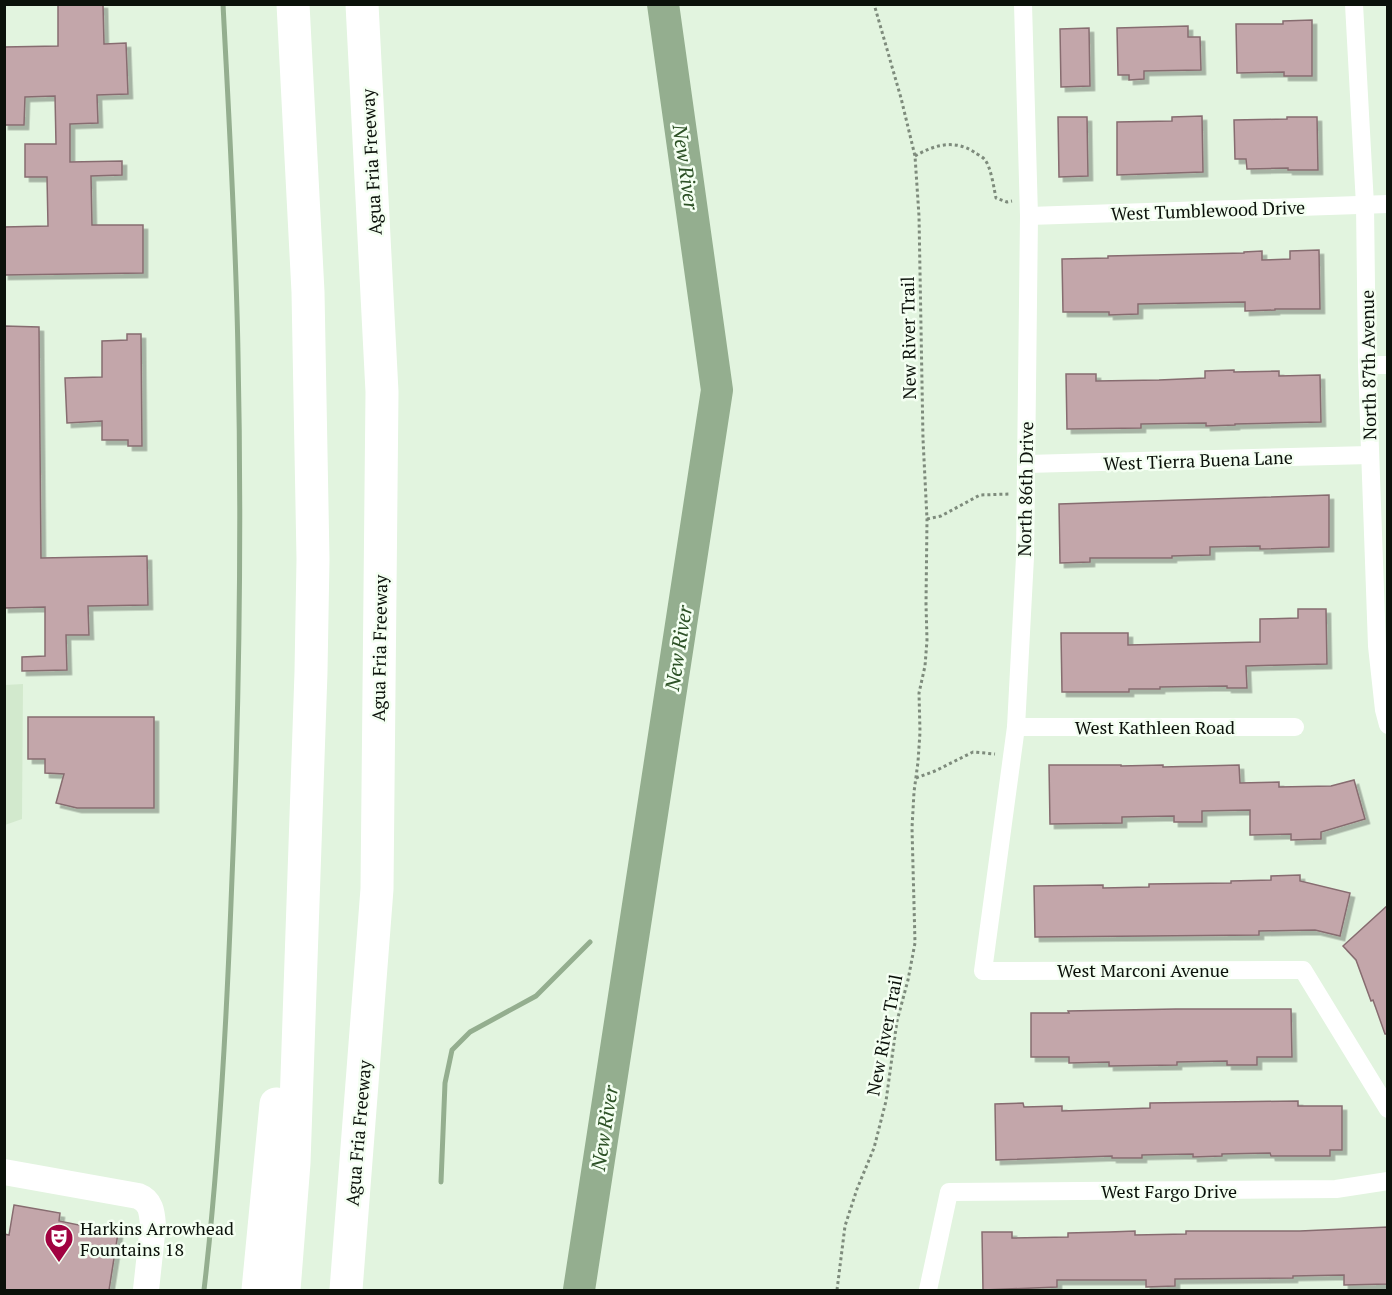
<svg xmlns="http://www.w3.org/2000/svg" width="1392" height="1295" viewBox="0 0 1392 1295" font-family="'PT Serif',serif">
<defs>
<filter id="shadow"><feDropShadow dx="4.5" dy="4.5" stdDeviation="0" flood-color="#0004"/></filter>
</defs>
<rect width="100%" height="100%" fill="#e2f4df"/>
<polygon fill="#d2e9cd" points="23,684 22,819 5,825 5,685"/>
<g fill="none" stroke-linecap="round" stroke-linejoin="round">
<g stroke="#94ae8f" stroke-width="5">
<polyline points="441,1182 445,1083 452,1050 470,1032 536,996 590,942"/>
<path d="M204,1290C219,1162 226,1033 231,903C239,720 242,537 238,354C236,237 229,121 223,4"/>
</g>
<polyline stroke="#94ae8f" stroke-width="32" points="579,1290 717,390 663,4"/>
</g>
<g fill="#c3a6aa" stroke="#876c70" stroke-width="1.5" filter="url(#shadow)">
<polygon points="58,4 103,4 104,44 126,43 128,94 97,95 98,123 70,124 70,162 122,161 122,175 91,176 92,225 143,225 143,273 4,275 4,227 48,226 47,177 25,177 25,144 56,144 55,96 25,97 24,125 4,125 4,47 58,46"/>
<polygon points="1312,20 1312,76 1284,76 1284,72 1237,73 1236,24 1283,24 1283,21"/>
<polygon points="1188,26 1188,37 1200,37 1201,70 1144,71 1144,79 1129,80 1129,75 1118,75 1117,28"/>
<polygon points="1089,28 1090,86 1061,87 1060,29"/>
<polygon points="1202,116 1203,172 1117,175 1117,122 1172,121 1172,117"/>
<polygon points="1058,117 1087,117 1088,176 1059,177"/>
<polygon points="1287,117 1317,117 1318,170 1288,170 1288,168 1247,169 1246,159 1235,159 1234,120 1287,119"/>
<polygon points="1319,250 1320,309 1275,309 1275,310 1245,311 1245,302 1138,304 1138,314 1109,315 1109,312 1063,312 1062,259 1108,258 1108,256 1244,253 1244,252 1262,251 1262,260 1290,259 1290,251"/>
<polygon points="4,326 39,327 41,558 147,556 148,605 88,606 89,635 66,635 67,670 22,671 22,657 45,656 45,607 4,608"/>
<polygon points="127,334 141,334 142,446 128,446 128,440 102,440 102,421 67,423 65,378 102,377 102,341 127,340"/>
<polygon points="1234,370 1234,372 1279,371 1279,376 1320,375 1321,422 1235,424 1235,425 1206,426 1206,423 1141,424 1141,428 1067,429 1066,374 1096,374 1096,381 1159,380 1205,378 1205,371"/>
<polygon points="1329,495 1329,547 1260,549 1260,546 1210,547 1210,555 1172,556 1172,558 1090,558 1090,562 1060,563 1059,504"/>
<polygon points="1298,609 1326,609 1327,664 1246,666 1247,688 1227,688 1227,686 1160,687 1160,689 1129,689 1129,692 1062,692 1061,633 1128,633 1128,645 1260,642 1260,619 1298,618"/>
<polygon points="28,717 154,717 154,808 77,808 56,803 64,774 45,773 45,759 28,759"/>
<polygon points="1049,765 1121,765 1121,766 1163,765 1163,767 1239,765 1240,783 1279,782 1279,787 1331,786 1354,780 1365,819 1321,832 1321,839 1291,840 1291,834 1250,835 1250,810 1202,811 1202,822 1174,822 1174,816 1122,817 1122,823 1050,824"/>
<polygon points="1300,875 1300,881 1350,893 1340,936 1315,930 1259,931 1259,935 1035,937 1034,886 1103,885 1103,888 1149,887 1149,884 1231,883 1231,881 1271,880 1271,876"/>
<polygon points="1388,905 1388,1034 1385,1034 1373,1000 1371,1001 1356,960 1343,946"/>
<polygon points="1176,1009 1291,1009 1292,1057 1257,1057 1257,1065 1227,1065 1227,1061 1177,1062 1177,1065 1109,1066 1109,1062 1069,1063 1069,1057 1031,1057 1031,1013 1069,1013 1068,1011"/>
<polygon points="1298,1101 1298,1106 1342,1106 1342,1150 1330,1150 1330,1156 1271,1156 1270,1153 1222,1154 1222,1156 1193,1157 1193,1154 1142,1155 1142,1158 1112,1158 1112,1156 996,1160 995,1104 1023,1103 1024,1107 1062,1106 1062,1111 1150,1108 1150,1103"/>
<polygon points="14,1205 60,1213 59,1221 118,1233 109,1290 4,1290 4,1234 9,1235"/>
<polygon points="1388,1227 1388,1284 1344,1285 1344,1275 1293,1276 1293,1278 1175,1279 1175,1286 1146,1287 1146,1280 1057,1280 1057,1287 983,1290 982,1232 1012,1232 1012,1238 1068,1237 1068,1233 1109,1232 1135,1231 1135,1235 1186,1234 1186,1231 1300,1231"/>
</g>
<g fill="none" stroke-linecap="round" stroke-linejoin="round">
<g stroke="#7e8b7c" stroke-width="3" stroke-dasharray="3 3" stroke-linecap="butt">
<path d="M915,156C934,145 954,139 974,152C977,154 983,157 985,160C991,167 994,189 996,198L1007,202L1012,201"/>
<polyline points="927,519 941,516 980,495 1010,494"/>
<polyline points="916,778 935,771 973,752 995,754"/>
<polyline points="837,1290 845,1226 857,1189 874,1148 886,1101 897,1021 908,980 915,943 912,828 914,792 918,762 920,732 919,693 925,666 927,640 926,604 927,519 923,439 919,216 915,156 901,98 874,4"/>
</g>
<g stroke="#fff" stroke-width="18">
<polyline points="1023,4 1029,216 1025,557 1016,727 983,971 1303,970 1388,1109"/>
<polyline points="1354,4 1365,205 1367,365 1377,646 1384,710 1388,725"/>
<polyline points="1029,216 1388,204"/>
<polyline points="1367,365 1388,365"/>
<polyline points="1026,464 1370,455"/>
<polyline points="1016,727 1295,727"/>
<polyline points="928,1290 949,1192 1336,1189 1388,1181"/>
</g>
<path stroke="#fff" stroke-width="26" d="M4,1172L138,1196C151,1201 152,1212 153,1225L146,1290"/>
<g stroke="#fff" stroke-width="33">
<polyline points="258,1290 276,1104"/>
<polyline points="284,1290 294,1163 311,672 313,559 308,292 293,4"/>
<polyline points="346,1290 377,889 382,392 362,4"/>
</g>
</g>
<defs>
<g id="theatre-pin" transform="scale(1.5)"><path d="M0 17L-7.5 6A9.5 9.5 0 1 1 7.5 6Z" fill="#a10341" stroke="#f4fff2"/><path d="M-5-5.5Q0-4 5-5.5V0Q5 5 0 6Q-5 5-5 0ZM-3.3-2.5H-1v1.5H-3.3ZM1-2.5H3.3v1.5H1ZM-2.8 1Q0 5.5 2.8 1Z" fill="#fff"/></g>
</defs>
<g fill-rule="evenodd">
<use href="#theatre-pin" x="59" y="1238"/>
</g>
<g text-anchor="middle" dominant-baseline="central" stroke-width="5" stroke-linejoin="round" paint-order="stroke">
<g font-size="18" fill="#0b110a" stroke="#f4fff2">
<text transform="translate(371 162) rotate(-93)">Agua Fria Freeway</text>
<text transform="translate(1208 210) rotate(-2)">West Tumblewood Drive</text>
<text transform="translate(908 338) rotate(-91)">New River Trail</text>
<text transform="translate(1368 365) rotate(-91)">North 87th Avenue</text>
<text transform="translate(1198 460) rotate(-2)">West Tierra Buena Lane</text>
<text transform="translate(1025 489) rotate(-89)">North 86th Drive</text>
<text transform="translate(379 648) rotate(-89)">Agua Fria Freeway</text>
<text x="1155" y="727">West Kathleen Road</text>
<text x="1143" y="970">West Marconi Avenue</text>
<text transform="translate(884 1035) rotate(-79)">New River Trail</text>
<text transform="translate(358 1133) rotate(-85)">Agua Fria Freeway</text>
<text x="1169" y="1191">West Fargo Drive</text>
</g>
<g font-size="18" fill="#0b110a" stroke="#f4fff2" text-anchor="start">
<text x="80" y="1228">Harkins Arrowhead<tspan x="80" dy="21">Fountains 18</tspan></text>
</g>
<g font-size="20" font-style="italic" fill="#2d5126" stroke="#f4fff2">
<text transform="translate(686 167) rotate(82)">New River</text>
<text transform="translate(678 648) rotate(-81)">New River</text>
<text transform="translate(604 1128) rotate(-81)">New River</text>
</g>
</g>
<rect width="1392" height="1295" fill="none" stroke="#0b110a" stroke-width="12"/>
</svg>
